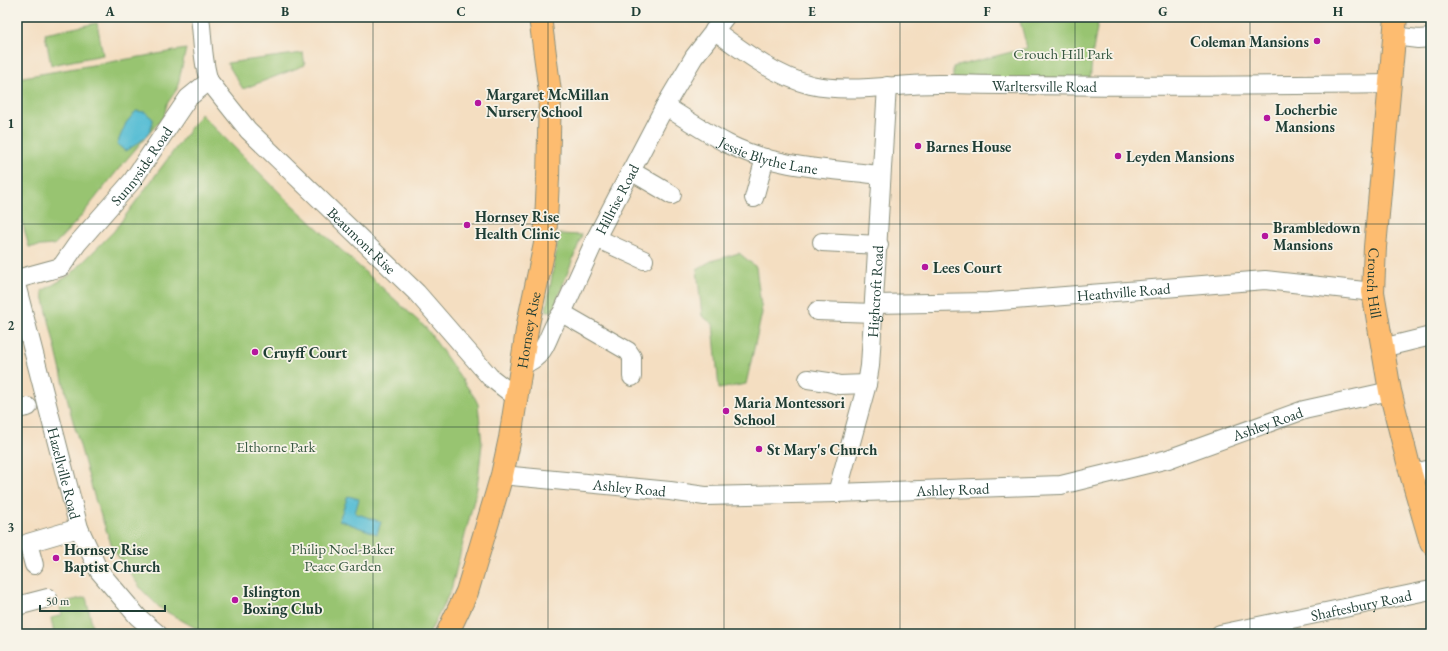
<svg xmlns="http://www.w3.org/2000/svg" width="1448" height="651" viewBox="0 0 1448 651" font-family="'EB Garamond',serif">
<rect width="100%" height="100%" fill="#f7f3e8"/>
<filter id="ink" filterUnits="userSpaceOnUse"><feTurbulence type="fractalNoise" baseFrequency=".025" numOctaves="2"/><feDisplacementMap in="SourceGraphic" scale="8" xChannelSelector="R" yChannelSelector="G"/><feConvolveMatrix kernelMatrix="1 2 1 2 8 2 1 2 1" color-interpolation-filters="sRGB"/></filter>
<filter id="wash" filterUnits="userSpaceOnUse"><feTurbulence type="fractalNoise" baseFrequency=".012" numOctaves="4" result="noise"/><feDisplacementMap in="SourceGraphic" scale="16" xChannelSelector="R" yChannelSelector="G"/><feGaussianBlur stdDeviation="0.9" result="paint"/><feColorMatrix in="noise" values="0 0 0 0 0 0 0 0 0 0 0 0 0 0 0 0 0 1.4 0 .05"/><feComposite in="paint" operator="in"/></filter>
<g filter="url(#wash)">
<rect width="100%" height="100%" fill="#f4dec1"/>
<g fill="#98c471" stroke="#5c8052">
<polygon points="1019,17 1099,17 1092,56 1090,85 953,79 953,67 1027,48"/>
<polygon points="97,23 103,55 51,65 45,34"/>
<polygon points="186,49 177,89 167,104 164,116 121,166 77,221 54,245 29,247 17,203 17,78"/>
<polygon points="303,53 305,65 243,89 227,63"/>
<polygon points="201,114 289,202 427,329 475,398 478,404 482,444 477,488 451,590 429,634 206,634 160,608 142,590 113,549 95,499 71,414 42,291 70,275 114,231"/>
<polygon points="559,234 582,235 553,311 546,311"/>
<polygon points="739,253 756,267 762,313 746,384 719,389 713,324 702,316 697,269 711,261"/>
<polygon points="86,597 94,634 54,634 51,618 62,615 60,608 65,602"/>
</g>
<g fill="#56bdd4" stroke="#3a7d84">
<path d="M136,111L145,112L153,119C152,136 139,143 125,151L117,144L126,123Z"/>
<polygon points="348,496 359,499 355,513 381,522 377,534 339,520"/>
</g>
</g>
<g filter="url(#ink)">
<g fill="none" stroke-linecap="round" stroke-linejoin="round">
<g stroke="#8a8e7a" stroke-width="20">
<g id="minor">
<path id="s1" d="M200,17C203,38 202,61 209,81L248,130L417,293L490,377L517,398"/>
<path id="s2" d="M714,30C744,52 775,76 811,85C851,94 901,83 942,84C1091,87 1241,86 1390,84"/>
<polyline points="1394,36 1418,39 1431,38"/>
<path id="s3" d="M665,106C686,119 706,133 728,144C776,168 829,169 881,175"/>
<polyline points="631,171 672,195"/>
<polyline points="754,198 765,158"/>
<polyline points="596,238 644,260"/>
<polyline points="822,242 879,245"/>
<path id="s4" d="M17,279L61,267L77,244L132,181L188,98L209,81"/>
<path id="s5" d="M17,288L79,528L99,571L138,617L158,634"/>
<path id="s6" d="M874,304L988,302L1265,280L1373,292"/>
<polyline points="817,311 874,313"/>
<polyline points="562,313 628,351 632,357 632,377"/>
<polyline points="1382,348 1431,336"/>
<path id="s7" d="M521,367C525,364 531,361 535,358C549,347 550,326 562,313L596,238L665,106L694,57L725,17"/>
<polyline points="808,379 828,382 839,385 867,384"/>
<polyline points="17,409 28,407"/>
<polyline points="1411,474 1431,469"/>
<path id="s8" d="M502,475L670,491L705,496L837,493L1061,485L1168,459L1304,410L1390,391"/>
<path id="s9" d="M837,493L867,384L870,366L887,86"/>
<polyline points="34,565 28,543 79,528"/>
<polyline points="17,606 48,598"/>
<path id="s10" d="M1220,634L1431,590"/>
</g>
</g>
<g stroke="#8a8e7a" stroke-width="24">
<g id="major">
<path id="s11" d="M1396,17L1375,247L1373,292L1390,391L1411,474L1431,543"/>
<path id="s12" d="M447,634L467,592L502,475L510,438L528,324L545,244L548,178L550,92L540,17"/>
</g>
</g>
<use href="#minor" stroke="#fff" stroke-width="18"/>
<use href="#major" stroke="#fdbc6f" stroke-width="22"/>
</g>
</g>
<path fill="none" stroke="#1f3d34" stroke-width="1" stroke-opacity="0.55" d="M198,17V634M373,17V634M548,17V634M724,17V634M900,17V634M1075,17V634M1250,17V634M17,224H1431M17,427H1431"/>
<g fill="#b5179e" stroke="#f7f3e8" stroke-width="1.5">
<circle cx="1317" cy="41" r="4"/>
<circle cx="478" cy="103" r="4"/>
<circle cx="1267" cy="118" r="4"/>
<circle cx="918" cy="146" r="4"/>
<circle cx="1118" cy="156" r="4"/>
<circle cx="467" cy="225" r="4"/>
<circle cx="1265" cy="236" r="4"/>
<circle cx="925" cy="267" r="4"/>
<circle cx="255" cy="352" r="4"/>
<circle cx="726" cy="411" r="4"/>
<circle cx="759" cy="449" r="4"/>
<circle cx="56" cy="558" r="4"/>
<circle cx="235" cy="600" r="4"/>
</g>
<g text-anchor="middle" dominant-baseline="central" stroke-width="3.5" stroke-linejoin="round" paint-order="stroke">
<g font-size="15" font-weight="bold" fill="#1f3d34" stroke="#f7f3e8" text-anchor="start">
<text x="1309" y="41" text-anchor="end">Coleman Mansions</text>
<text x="486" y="94">Margaret McMillan<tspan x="486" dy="17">Nursery School</tspan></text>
<text x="1275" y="109">Locherbie<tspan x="1275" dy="17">Mansions</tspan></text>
<text x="926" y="146">Barnes House</text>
<text x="1126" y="156">Leyden Mansions</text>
<text x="475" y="216">Hornsey Rise<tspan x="475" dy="17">Health Clinic</tspan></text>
<text x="1273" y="227">Brambledown<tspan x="1273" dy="17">Mansions</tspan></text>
<text x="933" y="267">Lees Court</text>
<text x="263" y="352">Cruyff Court</text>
<text x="734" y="402">Maria Montessori<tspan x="734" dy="17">School</tspan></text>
<text x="767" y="449">St Mary's Church</text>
<text x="64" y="549">Hornsey Rise<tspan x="64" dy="17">Baptist Church</tspan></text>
<text x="243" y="591">Islington<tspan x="243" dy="17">Boxing Club</tspan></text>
</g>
<g font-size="15" fill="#375840" stroke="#f7f3e8">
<text x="1063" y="53">Crouch Hill Park</text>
<text x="276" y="446">Elthorne Park</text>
<text x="343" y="548">Philip Noel-Baker<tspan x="343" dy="17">Peace Garden</tspan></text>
</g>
<g font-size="15" fill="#1f3d34" stroke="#f7f3e8">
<text stroke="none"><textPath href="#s2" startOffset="346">Warltersville Road</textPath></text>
<text stroke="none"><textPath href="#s3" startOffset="116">Jessie Blythe Lane</textPath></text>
<text stroke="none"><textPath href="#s4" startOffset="175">Sunnyside Road</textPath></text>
<text stroke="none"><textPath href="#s7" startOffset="196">Hillrise Road</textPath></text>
<text stroke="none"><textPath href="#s1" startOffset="286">Beaumont Rise</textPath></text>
<text stroke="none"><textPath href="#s11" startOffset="267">Crouch Hill</textPath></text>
<text stroke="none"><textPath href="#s6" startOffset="250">Heathville Road</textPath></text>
<text stroke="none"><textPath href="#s9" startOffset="206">Highcroft Road</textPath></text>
<text stroke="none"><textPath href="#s12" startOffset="316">Hornsey Rise</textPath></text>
<text stroke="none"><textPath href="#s8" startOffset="776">Ashley Road</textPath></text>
<text stroke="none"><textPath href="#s5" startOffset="191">Hazellville Road</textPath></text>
<text stroke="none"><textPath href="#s8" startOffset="128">Ashley Road</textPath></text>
<text stroke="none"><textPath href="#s8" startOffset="452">Ashley Road</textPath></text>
<text stroke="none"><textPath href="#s10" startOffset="144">Shaftesbury Road</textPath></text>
</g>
</g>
<rect width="1448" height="651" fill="none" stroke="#f7f3e8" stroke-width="44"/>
<path d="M40 605v6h125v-6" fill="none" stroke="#1f3d34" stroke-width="2"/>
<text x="46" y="605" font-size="12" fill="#1f3d34" stroke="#f7f3e8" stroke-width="3" paint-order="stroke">50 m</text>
<rect x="22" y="22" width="1404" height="607" fill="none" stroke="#1f3d34" stroke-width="1.5"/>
<g font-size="13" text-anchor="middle" font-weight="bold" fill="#1f3d34">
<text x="110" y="16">A</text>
<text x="285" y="16">B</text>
<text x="461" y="16">C</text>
<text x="636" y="16">D</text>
<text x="812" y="16">E</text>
<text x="987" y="16">F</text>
<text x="1163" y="16">G</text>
<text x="1338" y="16">H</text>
<text x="11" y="128">1</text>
<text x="11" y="330">2</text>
<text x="11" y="532">3</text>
</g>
</svg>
